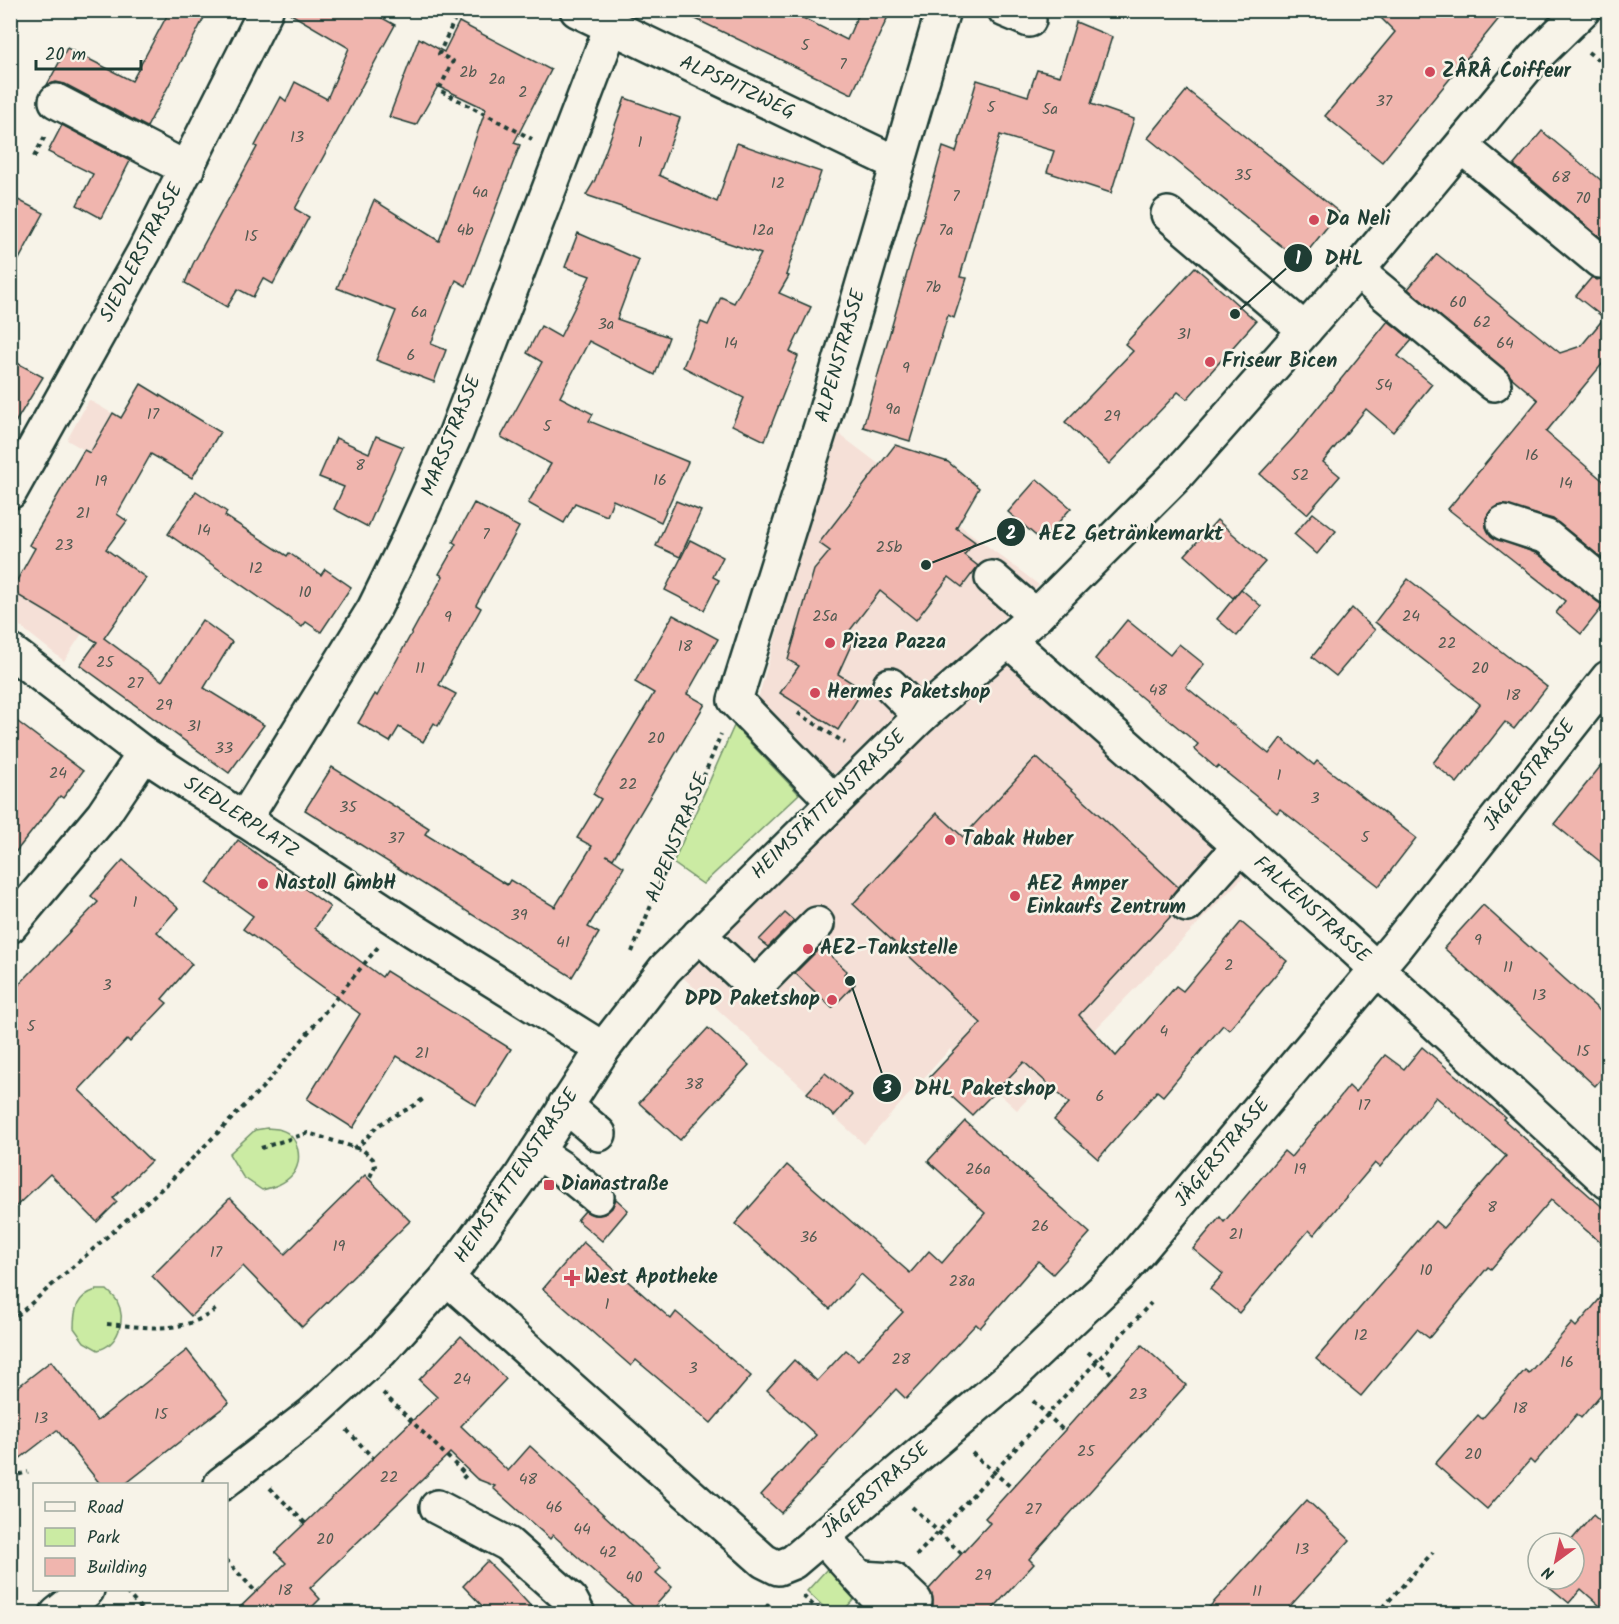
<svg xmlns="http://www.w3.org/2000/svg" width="1619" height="1624" viewBox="0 0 1619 1624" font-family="Kalam,sans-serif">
<rect width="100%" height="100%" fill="#f7f3e8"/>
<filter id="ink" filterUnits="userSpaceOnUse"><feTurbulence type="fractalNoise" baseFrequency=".0167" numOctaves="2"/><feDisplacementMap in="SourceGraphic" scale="12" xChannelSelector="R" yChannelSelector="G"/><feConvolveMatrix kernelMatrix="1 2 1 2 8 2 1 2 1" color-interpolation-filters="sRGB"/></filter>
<g filter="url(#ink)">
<g fill="#f5e0d7">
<polygon points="89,400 141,430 119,470 67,440"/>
<polygon points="835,431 1039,585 832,776 758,699"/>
<polygon points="25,566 98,609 64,661 11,619 11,591"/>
<polygon points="1005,652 1252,868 1017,1110 950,1049 864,1144 676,971"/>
</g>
<g fill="#cbeba3" stroke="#75946c" stroke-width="1.5">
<polygon points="734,726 799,794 703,884 673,863"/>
<path d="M267,1128C271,1129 277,1128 281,1130C299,1135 304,1162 292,1175C284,1184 274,1187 262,1190L243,1177L229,1154L255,1130Z"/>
<path d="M96,1290H107C110,1293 115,1297 117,1301C127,1320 118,1345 98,1350L84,1342L74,1328C74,1309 77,1296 96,1290Z"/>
<polygon points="827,1569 836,1571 860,1593 841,1613 831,1614 807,1591"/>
</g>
<g fill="#f0b5ae" stroke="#1f3d34" stroke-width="1.5">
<polygon points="170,10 208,10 147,127 65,84 56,82 47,85 67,48 132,81"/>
<polygon points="284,10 368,10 395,25 295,209 309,217 273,284 263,278 253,297 238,289 227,307 185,283 193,264 257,147 255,146 281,97 286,101 295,82 327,99 349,48"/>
<polygon points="677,10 787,10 847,40 860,10 891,10 852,94"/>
<polygon points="1373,10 1506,10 1382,162 1325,116 1395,32"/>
<polygon points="459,22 551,70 514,143 520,145 466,286 456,280 431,344 446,350 434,382 376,360 396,311 337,288 374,200 439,241 486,109 438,86 416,125 389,117 419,38 444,52"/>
<polygon points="1076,22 1112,37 1091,104 1134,119 1111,193 1047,172 1054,151 1000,135 960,277 967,278 954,318 948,315 910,441 863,427 943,147 956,152 977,80 1028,96 1037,70 1060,76"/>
<polygon points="1187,90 1339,212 1300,261 1148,138"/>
<polygon points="625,98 680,118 659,175 717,202 737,143 821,172 786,275 789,276 779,293 811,307 790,352 798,356 765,441 732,425 744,398 683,367 701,322 708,325 721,297 734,303 761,254 586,195 595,180"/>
<polygon points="62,125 130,161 101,218 77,205 93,174 48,152"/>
<polygon points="1542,131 1608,186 1608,244 1514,165"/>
<polygon points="10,196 44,213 10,276"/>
<polygon points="578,233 639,260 617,319 669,337 655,375 589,341 560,397 593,414 589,421 688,462 661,522 613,500 607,516 575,503 564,523 528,503 551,464 501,437 542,362 527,353 541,326 560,337 590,276 565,267"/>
<polygon points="1437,254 1560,353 1581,346 1604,318 1576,296 1592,277 1597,280 1608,277 1608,357 1546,432 1608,485 1608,563 1553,519 1501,505 1491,510 1486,518 1486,527 1491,536 1538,554 1604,605 1581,634 1556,613 1565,601 1448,509 1538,400 1408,289"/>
<polygon points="1195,267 1256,321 1187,399 1178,392 1109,464 1065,422 1133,351 1125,344"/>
<polygon points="1388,321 1412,340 1398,356 1432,384 1393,432 1366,409 1323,462 1340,476 1307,514 1260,474 1294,437"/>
<polygon points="10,359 43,377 10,431"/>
<polygon points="141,384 220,432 192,478 151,454 117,514 127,521 106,549 146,578 104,638 162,681 202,620 232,642 204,688 264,725 229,773 80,665 97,642 11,591 35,548 29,545 84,450 90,453 113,413 121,418"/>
<polygon points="376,436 403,447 368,527 334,509 344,487 319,477 336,438 369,453"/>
<polygon points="895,445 948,462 979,488 956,528 975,542 964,555 978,566 962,587 949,577 916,620 880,591 844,638 852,643 838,674 863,690 838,730 780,693 799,666 788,660 814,570 830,551 819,543"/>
<polygon points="1037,479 1071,508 1042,541 1008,512"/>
<polygon points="196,491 227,512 225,516 287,556 289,553 321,575 325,569 351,587 321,632 306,622 302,627 168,534"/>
<polygon points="676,501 701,511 680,557 656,546"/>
<polygon points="474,503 519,527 476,605 481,608 439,685 456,694 438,726 434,723 423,742 399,727 390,742 358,723 375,694 377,696 443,576 439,574 456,544 453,542"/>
<polygon points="1313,513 1336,531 1317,554 1294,534"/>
<polygon points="1217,520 1265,562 1233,598 1185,555"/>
<polygon points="690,540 723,557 713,577 719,580 704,610 665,590"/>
<polygon points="1408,579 1547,687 1514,729 1505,722 1457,783 1433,763 1480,704 1375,622"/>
<polygon points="1241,589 1261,606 1237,636 1217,619"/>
<polygon points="1352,608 1375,630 1336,676 1312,657"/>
<polygon points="673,615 718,639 687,694 705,704 613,859 606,855 624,867 588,927 599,933 572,977 305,810 332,767 429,828 425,834 507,885 510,880 555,907 592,846 577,838 601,799 593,794 654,693 635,682"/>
<polygon points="1127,620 1170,655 1179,644 1204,664 1186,687 1269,754 1281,738 1314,765 1317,761 1416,838 1379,886 1280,809 1277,813 1218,766 1216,768 1194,749 1198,744 1095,659"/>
<polygon points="10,716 83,771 63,798 60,796 10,859"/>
<polygon points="1036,757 1178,887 1169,901 1172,915 1079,1015 1116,1056 1176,986 1183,991 1241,922 1287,961 1229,1030 1223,1025 1163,1096 1157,1091 1098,1159 1054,1120 1069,1103 1024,1062 972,1115 930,1077 981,1023 853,904 937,813 963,837"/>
<polygon points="1608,757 1608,868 1554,824"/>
<polygon points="238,840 330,907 315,928 382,977 386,971 511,1049 476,1105 397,1056 353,1128 307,1099 360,1014 243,929 253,916 207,883"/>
<polygon points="123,860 178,908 157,932 192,964 162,999 167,1003 130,1042 127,1039 79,1090 151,1161 113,1198 117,1202 97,1222 50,1174 10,1212 10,994 98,902 91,896"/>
<polygon points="1483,905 1608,1018 1608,1071 1595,1086 1444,948"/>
<polygon points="785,913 794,921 768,947 759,940"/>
<polygon points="821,947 847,971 844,974 855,984 832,1008 795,973"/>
<polygon points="708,1028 749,1065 680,1140 639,1103"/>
<polygon points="1422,1047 1505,1117 1503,1119 1608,1212 1608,1249 1551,1200 1491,1269 1488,1267 1429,1338 1417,1329 1361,1396 1316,1359 1435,1221 1443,1228 1506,1156 1436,1097 1380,1167 1375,1163 1314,1235 1309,1230 1239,1313 1210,1289 1223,1274 1193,1249 1220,1217 1224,1222 1284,1151 1291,1157 1349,1086 1355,1092 1385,1055 1404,1069"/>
<polygon points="825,1073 852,1095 834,1116 807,1093"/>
<polygon points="965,1121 1090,1233 1053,1274 1038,1261 980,1328 976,1324 906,1399 896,1389 781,1513 761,1495 816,1435 767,1390 794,1360 817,1381 846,1350 858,1360 903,1312 861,1274 830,1309 735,1224 787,1165 910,1273 929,1251 942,1263 985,1213 928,1161"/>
<polygon points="365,1175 410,1221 302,1327 243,1266 191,1316 152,1276 230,1198 285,1254"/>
<polygon points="616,1199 628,1210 602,1241 577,1220 585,1211 594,1215 604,1214 612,1208"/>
<polygon points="583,1242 671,1319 676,1312 751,1376 711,1423 636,1360 631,1366 543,1289"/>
<polygon points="1608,1289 1608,1386 1581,1418 1577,1414 1534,1464 1530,1460 1487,1509 1435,1464 1478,1415 1482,1419 1525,1370 1529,1373 1572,1323 1576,1327"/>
<polygon points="461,1336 506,1379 461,1426 508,1471 530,1446 661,1568 656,1573 672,1587 648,1614 642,1614 553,1535 550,1539 493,1488 495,1486 477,1479 450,1453 310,1588 320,1599 305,1614 233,1614 286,1563 275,1552 437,1397 419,1380"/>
<polygon points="1142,1345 1186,1385 1029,1559 1034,1564 988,1614 929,1614 933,1605 929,1589 990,1523 985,1518"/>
<polygon points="187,1350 229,1403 124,1485 101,1485 57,1430 10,1466 10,1393 51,1361 97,1421"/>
<polygon points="1307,1500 1350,1540 1283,1614 1203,1614"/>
<polygon points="1593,1515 1608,1529 1608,1613 1581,1589 1569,1603 1540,1579 1574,1579 1574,1543 1569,1543"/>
<polygon points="487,1561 512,1586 538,1614 490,1614 463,1586"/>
</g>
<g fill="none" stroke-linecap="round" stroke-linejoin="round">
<g stroke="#1f3d34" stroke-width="38">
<g id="minor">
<polyline points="577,10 898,164"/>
<polyline points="1005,10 1029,20"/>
<polyline points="56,101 187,169"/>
<polyline points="1462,147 1600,261"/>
<polyline points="1168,214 1305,330"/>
<polyline points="1357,271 1494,384"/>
<polyline points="10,492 144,252 266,10"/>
<polyline points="1504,523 1547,537 1608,587"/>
<polyline points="992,578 1036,616"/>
<polyline points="1009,641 1343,938 1608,1182"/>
<polyline points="10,651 144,754 413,930 603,1049"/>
<polyline points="890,685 921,716"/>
<polyline points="833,801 735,700 823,420 943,10"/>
<polyline points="244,820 374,609 410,536 456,433 611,27"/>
<polyline points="1187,905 1240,846"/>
<polyline points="10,926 103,815 144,754"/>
<polyline points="699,935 755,987 817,924"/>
<polyline points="565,1105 599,1134"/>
<polyline points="537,1152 561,1168 597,1197"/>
<polyline points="447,1278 764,1561 778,1568 793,1562 1015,1373 1119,1275 1397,945 1608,678"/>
<polyline points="221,1484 312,1414 381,1351 447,1278 520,1178 603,1049 665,969 921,716 1036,616 1176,476 1357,271 1535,57 1583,10"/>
<polyline points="437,1507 508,1544 570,1599 578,1614"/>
<path d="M823,1537C846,1563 869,1590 894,1614"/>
<polyline points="862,1578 893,1580 915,1601"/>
<polyline points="57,1614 87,1590"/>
</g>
</g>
<g stroke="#1f3d34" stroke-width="4" stroke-dasharray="4.5 4.5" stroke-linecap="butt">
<polyline points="459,10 439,54 453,61 439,90 532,139"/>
<polyline points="1588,52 1608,68"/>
<polyline points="34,157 46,134"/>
<polyline points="798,713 845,743"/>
<polyline points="632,952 721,734"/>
<polyline points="261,1148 308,1133 363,1150 373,1159 375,1166 369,1179"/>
<path d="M353,1148C365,1143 369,1134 378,1126C392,1115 410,1110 423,1099"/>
<polyline points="10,1322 166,1185 266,1084 378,947"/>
<path d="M107,1324C146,1327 183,1335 216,1309"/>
<polyline points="1088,1352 1114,1376"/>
<polyline points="383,1393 466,1475 460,1481"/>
<polyline points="1033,1401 1064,1431"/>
<polyline points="347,1430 373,1458"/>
<polyline points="972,1453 1012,1488"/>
<polyline points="10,1477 28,1472"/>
<polyline points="270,1488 305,1523"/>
<polyline points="912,1507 962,1554"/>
<polyline points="916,1556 1151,1303"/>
<polyline points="226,1560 256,1592"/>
<polyline points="126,1592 146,1614"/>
<polyline points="803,1596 823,1614"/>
<polyline points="761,1614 772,1600"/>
<polyline points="1377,1614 1433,1552"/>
</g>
<use href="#minor" stroke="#f7f3e8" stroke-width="33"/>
</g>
</g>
<g fill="#d1495b" stroke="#f7f3e8" stroke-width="2">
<circle cx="1430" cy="72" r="6"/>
<circle cx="1314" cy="220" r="6"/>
<circle cx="1210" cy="362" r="6"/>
<circle cx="830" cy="643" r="6"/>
<circle cx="815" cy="693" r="6"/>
<circle cx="950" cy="840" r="6"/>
<circle cx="263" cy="884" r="6"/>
<circle cx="1015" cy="896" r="6"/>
<circle cx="808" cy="949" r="6"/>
<circle cx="832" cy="1000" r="6"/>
<rect x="543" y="1179" width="12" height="12" rx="3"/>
<path d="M569 1269h6v6h6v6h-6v6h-6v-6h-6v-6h6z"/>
</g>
<g text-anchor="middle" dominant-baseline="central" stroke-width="5" stroke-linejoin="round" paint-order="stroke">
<g font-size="16" fill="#535b52">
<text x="805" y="45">5</text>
<text x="843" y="64">7</text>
<text x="468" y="72">2b</text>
<text x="497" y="79">2a</text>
<text x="523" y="92">2</text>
<text x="1384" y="101">37</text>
<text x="991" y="107">5</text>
<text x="1050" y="109">5a</text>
<text x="297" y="137">13</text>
<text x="640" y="142">1</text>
<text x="1243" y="175">35</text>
<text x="1561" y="177">68</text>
<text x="778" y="183">12</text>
<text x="480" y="192">4a</text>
<text x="956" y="196">7</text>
<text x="1583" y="198">70</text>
<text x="465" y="230">4b</text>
<text x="763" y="230">12a</text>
<text x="946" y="230">7a</text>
<text x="251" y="236">15</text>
<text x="933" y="287">7b</text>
<text x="1458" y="302">60</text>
<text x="419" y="312">6a</text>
<text x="1482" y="322">62</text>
<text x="606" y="324">3a</text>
<text x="1184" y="334">31</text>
<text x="731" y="343">14</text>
<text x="1505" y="343">64</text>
<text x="411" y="355">6</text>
<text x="906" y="368">9</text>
<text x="1384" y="385">54</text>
<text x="893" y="409">9a</text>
<text x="153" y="414">17</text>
<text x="1112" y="416">29</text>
<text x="547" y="426">5</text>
<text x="1532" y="455">16</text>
<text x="360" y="465">8</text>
<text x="1300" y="475">52</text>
<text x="660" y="480">16</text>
<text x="101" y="481">19</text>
<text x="1566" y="483">14</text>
<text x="83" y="513">21</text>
<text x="204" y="530">14</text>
<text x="486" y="534">7</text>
<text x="64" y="545">23</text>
<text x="889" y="547">25b</text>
<text x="256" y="568">12</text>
<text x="305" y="592">10</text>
<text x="825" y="616">25a</text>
<text x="1411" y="616">24</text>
<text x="448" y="617">9</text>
<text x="1447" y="643">22</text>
<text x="685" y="646">18</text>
<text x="105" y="662">25</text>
<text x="420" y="668">11</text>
<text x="1480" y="668">20</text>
<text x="135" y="683">27</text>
<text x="1158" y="690">48</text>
<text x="1513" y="695">18</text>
<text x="164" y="705">29</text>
<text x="194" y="726">31</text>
<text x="656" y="738">20</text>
<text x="224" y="748">33</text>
<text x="58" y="773">24</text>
<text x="1279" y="775">1</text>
<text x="628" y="784">22</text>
<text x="1315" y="798">3</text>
<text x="348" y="807">35</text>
<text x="1365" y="837">5</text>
<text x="396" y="838">37</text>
<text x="135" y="902">1</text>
<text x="519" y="915">39</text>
<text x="1478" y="940">9</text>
<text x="563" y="942">41</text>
<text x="1229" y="965">2</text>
<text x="1508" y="967">11</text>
<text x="107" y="985">3</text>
<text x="1539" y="995">13</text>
<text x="31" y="1026">5</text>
<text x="1164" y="1031">4</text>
<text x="1583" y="1051">15</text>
<text x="422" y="1053">21</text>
<text x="694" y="1084">38</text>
<text x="1100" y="1096">6</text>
<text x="1364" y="1105">17</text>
<text x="978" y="1169">26a</text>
<text x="1300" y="1169">19</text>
<text x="1492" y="1207">8</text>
<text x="1040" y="1226">26</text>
<text x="1236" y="1234">21</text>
<text x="809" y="1237">36</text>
<text x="339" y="1246">19</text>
<text x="216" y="1252">17</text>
<text x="1426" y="1270">10</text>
<text x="962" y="1281">28a</text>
<text x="607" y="1304">1</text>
<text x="1361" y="1335">12</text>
<text x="901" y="1359">28</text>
<text x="1567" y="1362">16</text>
<text x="693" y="1368">3</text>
<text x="462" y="1379">24</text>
<text x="1138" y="1394">23</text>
<text x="1520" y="1408">18</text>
<text x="161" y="1414">15</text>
<text x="41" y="1418">13</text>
<text x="1086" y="1451">25</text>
<text x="1473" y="1454">20</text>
<text x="389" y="1477">22</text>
<text x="528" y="1479">48</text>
<text x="554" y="1507">46</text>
<text x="1033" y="1509">27</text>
<text x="582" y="1529">44</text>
<text x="325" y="1539">20</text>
<text x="1302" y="1549">13</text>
<text x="608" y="1552">42</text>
<text x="983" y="1575">29</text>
<text x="634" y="1577">40</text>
<text x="285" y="1590">18</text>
<text x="1257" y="1591">11</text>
</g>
<g font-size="20" font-weight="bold" fill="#1f3d34" stroke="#f7f3e8" text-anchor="start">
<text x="1442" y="72">ZÂRÂ Coiffeur</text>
<text x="1326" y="220">Da Neli</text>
<text x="1222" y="362">Friseur Bicen</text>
<text x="842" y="643">Pizza Pazza</text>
<text x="827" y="693">Hermes Paketshop</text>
<text x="962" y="840">Tabak Huber</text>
<text x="275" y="884">Nastoll GmbH</text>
<text x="1027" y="885">AEZ Amper<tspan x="1027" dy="23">Einkaufs Zentrum</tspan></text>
<text x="820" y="949">AEZ-Tankstelle</text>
<text x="820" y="1000" text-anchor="end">DPD Paketshop</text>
<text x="561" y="1185">Dianastraße</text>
<text x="584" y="1278">West Apotheke</text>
</g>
<g font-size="20" fill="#1f3d34" stroke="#f7f3e8">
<text transform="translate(737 88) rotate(25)">ALPSPITZWEG</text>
<text transform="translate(142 253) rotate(-62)">SIEDLERSTRASSE</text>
<text transform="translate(841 356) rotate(-74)">ALPENSTRASSE</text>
<text transform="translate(452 436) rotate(-68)">MARSSTRASSE</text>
<text transform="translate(1530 776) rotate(-52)">JÄGERSTRASSE</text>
<text transform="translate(829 805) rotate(-44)">HEIMSTÄTTENSTRASSE</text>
<text transform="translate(241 818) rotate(33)">SIEDLERPLATZ</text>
<text transform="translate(678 838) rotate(-68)">ALPENSTRASSE</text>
<text transform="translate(1311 910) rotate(42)">FALKENSTRASSE</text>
<text transform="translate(1223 1153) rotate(-50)">JÄGERSTRASSE</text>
<text transform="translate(517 1176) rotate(-56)">HEIMSTÄTTENSTRASSE</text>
<text transform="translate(876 1491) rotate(-41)">JÄGERSTRASSE</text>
</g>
</g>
<path fill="none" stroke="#1f3d34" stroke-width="2" d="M1235 314L1298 258M926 565L1011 532M850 981L887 1088"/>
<g fill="#1f3d34" stroke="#f7f3e8" stroke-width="2">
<circle cx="1235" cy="314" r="6"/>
<circle cx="926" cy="565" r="6"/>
<circle cx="850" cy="981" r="6"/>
<circle cx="1298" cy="258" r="15"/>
<circle cx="1011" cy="532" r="15"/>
<circle cx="887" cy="1088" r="15"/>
</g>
<g font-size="18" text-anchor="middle" font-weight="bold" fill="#fff">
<text x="1298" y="264">1</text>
<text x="1011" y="539">2</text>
<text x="887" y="1094">3</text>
</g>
<g font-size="21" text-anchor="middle" font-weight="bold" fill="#1f3d34" stroke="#f7f3e8" stroke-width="5" stroke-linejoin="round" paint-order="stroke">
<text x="1344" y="265">DHL</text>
<text x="1131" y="540">AEZ Getränkemarkt</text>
<text x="985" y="1095">DHL Paketshop</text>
</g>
<rect width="1619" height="1624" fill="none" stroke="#f7f3e8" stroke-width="36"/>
<rect x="18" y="18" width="1583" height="1588" fill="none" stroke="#1f3d34" stroke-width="2" filter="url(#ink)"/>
<rect x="33" y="1483" width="195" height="108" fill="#f7f3e8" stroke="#a1aaa0" stroke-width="1.5"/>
<rect x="45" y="1502" width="30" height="9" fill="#f7f3e8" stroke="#a1aaa0" stroke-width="1.5"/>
<text x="87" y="1513" font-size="18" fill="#1f3d34">Road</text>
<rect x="45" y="1528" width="30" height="18" fill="#cbeba3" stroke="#a1aaa0" stroke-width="1.5"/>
<text x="87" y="1543" font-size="18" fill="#1f3d34">Park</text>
<rect x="45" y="1558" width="30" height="18" fill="#f0b5ae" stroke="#a1aaa0" stroke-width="1.5"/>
<text x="87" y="1573" font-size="18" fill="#1f3d34">Building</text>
<g transform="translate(1556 1561) rotate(213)"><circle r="28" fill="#f7f3e8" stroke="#a1aaa0" stroke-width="1.5"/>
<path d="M0-4.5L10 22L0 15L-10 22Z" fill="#d1495b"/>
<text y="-9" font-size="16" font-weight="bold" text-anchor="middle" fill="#1f3d34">N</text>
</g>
<path d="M36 60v9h105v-9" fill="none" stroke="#1f3d34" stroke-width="3"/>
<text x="45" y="60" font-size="18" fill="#1f3d34" stroke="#f7f3e8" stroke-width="4.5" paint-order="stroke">20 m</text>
</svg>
